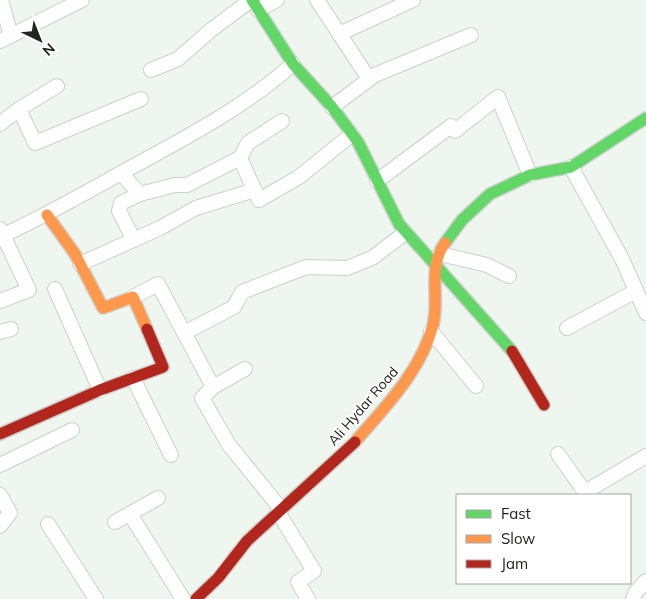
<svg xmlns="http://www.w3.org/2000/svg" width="646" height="599" viewBox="0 0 646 599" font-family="Mulish,sans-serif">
<rect width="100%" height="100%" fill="#eff5ef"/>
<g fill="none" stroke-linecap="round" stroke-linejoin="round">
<g stroke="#ccd1cc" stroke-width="16">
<g id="street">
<polyline points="1,0 11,36"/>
<polyline points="317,0 369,79"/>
<polyline points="258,10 277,0"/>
<polyline points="339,34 413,0"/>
<polyline points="0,41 82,0"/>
<polyline points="151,70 178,59 211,30 251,0"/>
<polyline points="332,107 375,75 471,35"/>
<polyline points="19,109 35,143 141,99"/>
<polyline points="0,124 19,109 57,86"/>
<polyline points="240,158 259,200 299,177 351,135"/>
<polyline points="571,167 622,259 646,313"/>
<polyline points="121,173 140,194"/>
<polyline points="377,181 451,126 455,131 498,97 530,175"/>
<polyline points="0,229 29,290 0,301"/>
<path d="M4,235C44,216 82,195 121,173C181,140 241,110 293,64"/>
<polyline points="134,240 119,211 121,203 140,194 175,185 187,185 240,158 248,143 282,121"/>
<polyline points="440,254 487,265 509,276"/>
<polyline points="80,264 160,228 196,208 255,190"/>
<polyline points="55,289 100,390"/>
<polyline points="133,297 158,284 213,387"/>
<polyline points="567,328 636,291"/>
<polyline points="431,331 476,386"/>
<polyline points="0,332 11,329"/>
<polyline points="184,333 234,307 242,292 306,267 347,268 372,258 405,233"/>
<polyline points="245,369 213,387 202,398 229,445 281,509"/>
<polyline points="133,378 171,455"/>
<polyline points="558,454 587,495"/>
<polyline points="0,465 72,430"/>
<polyline points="585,492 646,456"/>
<polyline points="0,495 10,513 0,526"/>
<polyline points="278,512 314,571 298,582 308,599"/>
<polyline points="130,514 183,599"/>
<polyline points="115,522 158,498"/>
<polyline points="48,524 96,599"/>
<polyline points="633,599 636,592 646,581"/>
</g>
</g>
<g stroke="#ccd1cc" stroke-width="14">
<g id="fast">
<polyline points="252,0 293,64 332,107 358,142 399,224 512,351"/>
<polyline points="445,243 462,220 490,194 530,175 571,167 646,118"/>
</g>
</g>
<g stroke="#ccd1cc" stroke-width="14">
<g id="slow">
<polyline points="47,215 75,254 103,308 133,297 147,329"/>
<path d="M355,442C385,407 421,371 433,325C440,299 427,267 445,243"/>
</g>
</g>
<g stroke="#ccd1cc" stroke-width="14">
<g id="jam">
<polyline points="512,351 544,405"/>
<polyline points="0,434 100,390 163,367 147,329"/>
<polyline points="196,599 218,578 247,541 355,442"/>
</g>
</g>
<use href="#street" stroke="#fdfefd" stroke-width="14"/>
<use href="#fast" stroke="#63d668" stroke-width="11"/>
<use href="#slow" stroke="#ff974d" stroke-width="11"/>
<use href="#jam" stroke="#b3261e" stroke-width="11"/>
</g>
<g text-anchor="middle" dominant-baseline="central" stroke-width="4" stroke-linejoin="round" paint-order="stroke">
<g font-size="14" fill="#20241f" stroke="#fff">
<text transform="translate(363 406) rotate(-49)">Ali Hydar Road</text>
</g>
</g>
<rect x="456" y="494" width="175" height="90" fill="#ffffff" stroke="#a6a7a5"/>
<rect x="466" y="510" width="25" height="8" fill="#63d668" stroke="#a6a7a5"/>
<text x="501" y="519" font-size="15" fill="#20241f">Fast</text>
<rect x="466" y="535" width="25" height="8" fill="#ff974d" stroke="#a6a7a5"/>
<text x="501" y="544" font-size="15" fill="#20241f">Slow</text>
<rect x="466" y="560" width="25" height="8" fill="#b3261e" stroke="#a6a7a5"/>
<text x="501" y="569" font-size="15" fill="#20241f">Jam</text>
<g transform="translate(40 40) rotate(137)" stroke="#ffffff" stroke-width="4" paint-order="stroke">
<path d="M0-4L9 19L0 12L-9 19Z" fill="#20241f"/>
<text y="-8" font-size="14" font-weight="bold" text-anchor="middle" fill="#20241f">N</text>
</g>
</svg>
